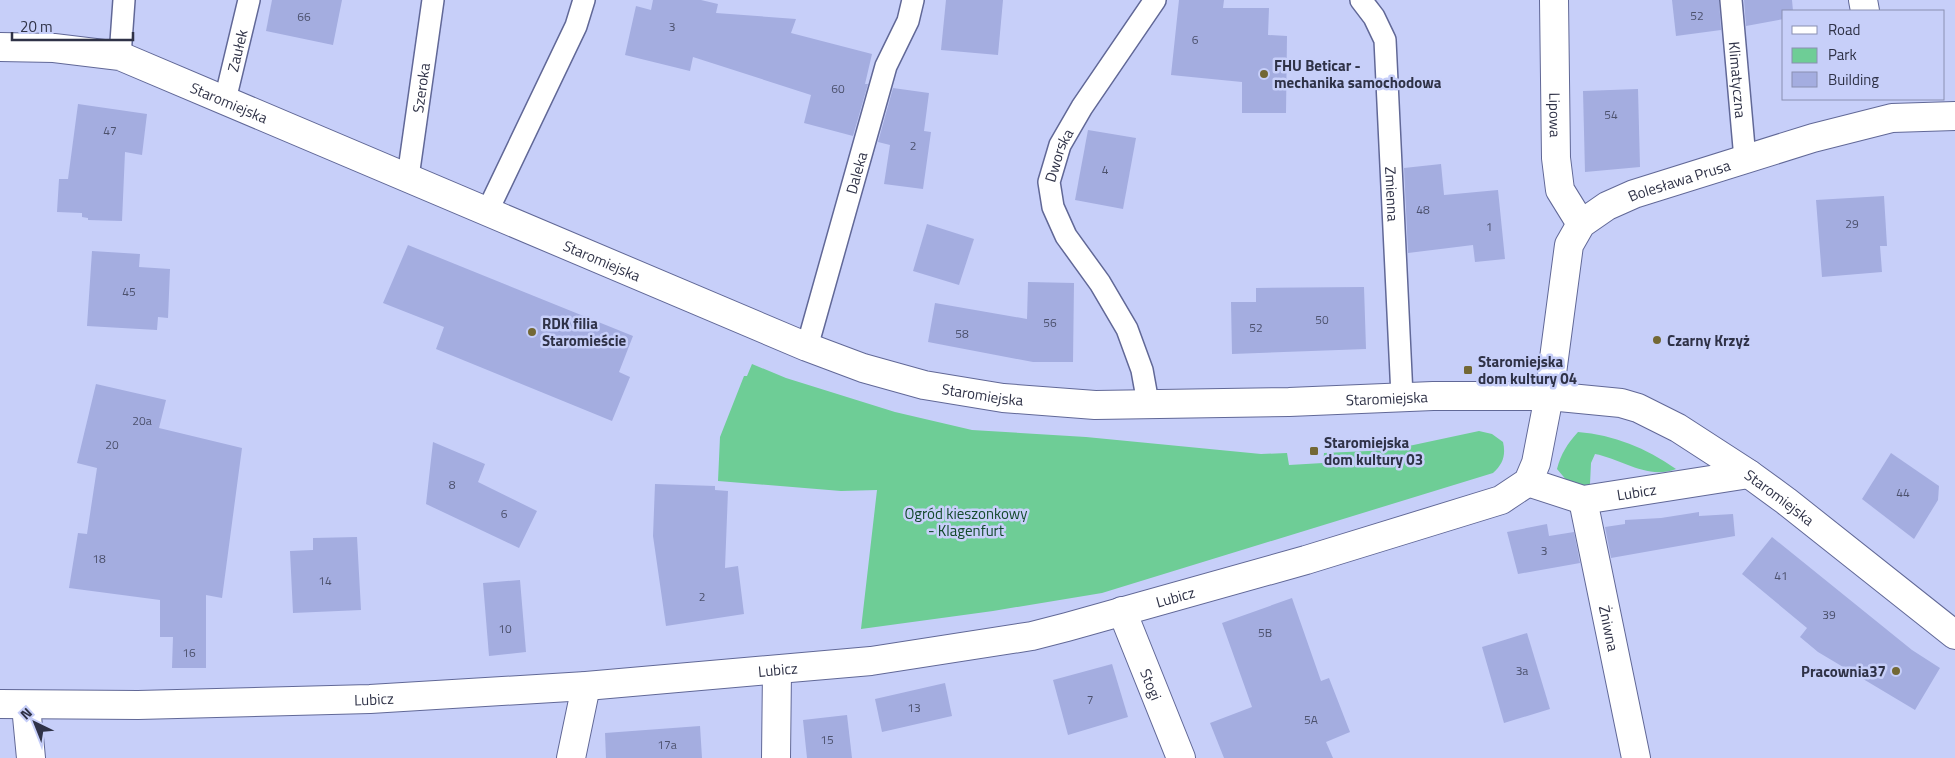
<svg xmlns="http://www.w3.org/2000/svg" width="1955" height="758" viewBox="0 0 1955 758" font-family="'Titillium Web',sans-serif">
<rect width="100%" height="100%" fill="#c7cff9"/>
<g fill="#6ecd96">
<path d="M752,364L786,378L895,412L972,430L1086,437L1261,454L1287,453L1289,465L1323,463L1324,453L1390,450L1479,431L1492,434L1503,442C1506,455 1503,464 1493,473L1102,593L993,611L861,629L877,490L841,491L718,481L720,437L744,376H747Z"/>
<path d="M1578,432C1614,435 1646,448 1676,469C1647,480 1622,459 1595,454L1591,463L1590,484L1587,486L1568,482L1557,469C1561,454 1567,444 1578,432Z"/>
</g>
<g fill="#a4ade0">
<polygon points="272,0 342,0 333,45 266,31"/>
<polygon points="653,0 701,0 718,4 716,13 796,19 791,33 872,54 865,84 868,84 853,136 804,123 811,95 693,57 690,71 625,55 636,6 651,10"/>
<polygon points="946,0 1003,0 998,55 941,50"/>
<polygon points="1179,0 1224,0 1223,8 1269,8 1268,35 1287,36 1286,113 1242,113 1242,82 1171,75"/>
<polygon points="1672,0 1719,0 1721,30 1676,36"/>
<polygon points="1744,0 1792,0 1793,11 1784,11 1784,19 1746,26"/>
<polygon points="893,88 929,93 924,131 931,132 923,189 884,184 890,145 878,142"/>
<polygon points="1638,89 1640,167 1585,172 1583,91"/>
<polygon points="78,104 147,114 142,155 125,152 122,221 88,220 88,218 82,217 82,213 57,212 59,179 68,179"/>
<polygon points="1088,130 1136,138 1123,209 1075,200"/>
<polygon points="1441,164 1444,195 1498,190 1505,259 1475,262 1473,245 1408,253 1404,168"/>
<polygon points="1884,196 1887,246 1880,246 1882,272 1822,277 1816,200"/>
<polygon points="927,224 974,239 959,285 913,271"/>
<polygon points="408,245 633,336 619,372 630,377 612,421 436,349 444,327 383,303"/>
<polygon points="92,251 140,254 139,267 170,269 168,318 158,317 157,330 87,326"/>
<polygon points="1028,282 1074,283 1073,362 1033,362 928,342 935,303 1027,319"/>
<polygon points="1364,287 1366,349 1232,354 1231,302 1256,302 1256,288"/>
<polygon points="96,384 166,400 159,428 242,448 222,598 206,595 206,668 172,668 173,637 160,637 160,600 69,588 78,533 87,534 97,468 77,463"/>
<polygon points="433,442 485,464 478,482 537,511 519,548 426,504"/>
<polygon points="1891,453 1939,486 1938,500 1914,539 1862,499"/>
<polygon points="655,484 715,486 715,490 728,491 725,568 738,566 744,614 666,626 653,536"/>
<polygon points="1699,512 1699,516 1733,514 1735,536 1611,558 1605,527 1625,524 1625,520 1661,518"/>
<polygon points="1547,524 1549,536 1574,532 1580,563 1518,574 1507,532"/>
<polygon points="357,537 361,610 293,613 290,551 313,550 313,538"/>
<polygon points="1772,537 1912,650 1940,668 1915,710 1818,652 1800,637 1807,628 1742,574"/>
<polygon points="520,580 526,652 489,656 483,583"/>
<polygon points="1292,598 1321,681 1329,678 1350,732 1326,742 1333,758 1224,758 1210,723 1252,707 1222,623"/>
<polygon points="1527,633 1550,709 1504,723 1482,647"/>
<polygon points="1112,664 1128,717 1068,735 1053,680"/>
<polygon points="945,683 952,716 882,732 875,699"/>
<polygon points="847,715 852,758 807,758 803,720"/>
<polygon points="700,726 702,758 606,758 605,733"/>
</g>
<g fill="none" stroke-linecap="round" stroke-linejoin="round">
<g stroke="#616897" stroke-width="24">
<g id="service">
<path id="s1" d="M1361,0L1374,17L1385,40L1402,396"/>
<path id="s2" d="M1731,0L1745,159"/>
<polyline points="120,56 124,0"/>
<path id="s3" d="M225,100L249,0"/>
<path id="s4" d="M408,177L433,0"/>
<polyline points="488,210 576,26 584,0"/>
<path id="s5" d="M807,347L886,66L908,21L913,0"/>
<path id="s6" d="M1148,403L1142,370L1127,329L1100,283L1066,236L1053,207L1049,182L1060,145L1082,107L1155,0"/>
</g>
</g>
<g stroke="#616897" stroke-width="30">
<g id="minor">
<path id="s7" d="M1554,0L1556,158L1560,190L1581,224"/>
<polyline points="1863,0 1865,11"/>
<path id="s8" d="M1528,482L1583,500L1749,474"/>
<path id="s9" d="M1583,500L1636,758"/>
<path id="s10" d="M1122,611L1181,758"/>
<path id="s11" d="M0,704L138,705L370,699L586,686L871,661L1032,636L1067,627L1306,560L1501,500L1528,482L1536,463L1549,396L1569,245L1581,224L1607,206L1634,194L1813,138L1892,118L1955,116"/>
<polyline points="26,706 31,758"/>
<polyline points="571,758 586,686"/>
<polyline points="776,758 777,670"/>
</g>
</g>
<g stroke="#616897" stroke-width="30">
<g id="tertiary">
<path id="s12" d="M0,47L54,48L120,56L807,347L863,368L924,385L1003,398L1095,405L1289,402L1433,396H1549L1621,403L1638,408L1678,428L1749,474L1786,501L1955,635"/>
</g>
</g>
<use href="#service" stroke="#fff" stroke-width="21"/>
<use href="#minor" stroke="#fff" stroke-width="28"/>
<use href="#tertiary" stroke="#fff" stroke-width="28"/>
</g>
<g fill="#736835" stroke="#c7cff9" stroke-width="2">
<circle cx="1264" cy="74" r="5"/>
<circle cx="532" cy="332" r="5"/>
<circle cx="1657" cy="340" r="5"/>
<rect x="1463" y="365" width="10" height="10" rx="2.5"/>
<rect x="1309" y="446" width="10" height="10" rx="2.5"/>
<circle cx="1896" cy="671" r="5"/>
</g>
<g text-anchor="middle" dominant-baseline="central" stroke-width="5" stroke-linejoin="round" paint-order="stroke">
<g font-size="12" fill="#4c516d">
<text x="1697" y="15">52</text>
<text x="304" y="16">66</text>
<text x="672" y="26">3</text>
<text x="1195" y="39">6</text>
<text x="838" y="88">60</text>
<text x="1611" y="114">54</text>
<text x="110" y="130">47</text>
<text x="913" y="145">2</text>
<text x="1105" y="169">4</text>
<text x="1423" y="209">48</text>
<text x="1852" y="223">29</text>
<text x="1489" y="226">1</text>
<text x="129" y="291">45</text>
<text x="1322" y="319">50</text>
<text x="1050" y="322">56</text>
<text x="1256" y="327">52</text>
<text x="962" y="333">58</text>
<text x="142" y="420">20a</text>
<text x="112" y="444">20</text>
<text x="452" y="484">8</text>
<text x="1903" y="492">44</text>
<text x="504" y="513">6</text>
<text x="1544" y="550">3</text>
<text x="99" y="558">18</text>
<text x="1781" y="575">41</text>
<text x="325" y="580">14</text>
<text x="702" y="596">2</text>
<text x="1829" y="614">39</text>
<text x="505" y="628">10</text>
<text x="1265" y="632">5B</text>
<text x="189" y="652">16</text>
<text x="1522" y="670">3a</text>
<text x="1090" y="699">7</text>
<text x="914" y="707">13</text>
<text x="1311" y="719">5A</text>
<text x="827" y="739">15</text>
<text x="667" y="744">17a</text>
</g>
<g font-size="15" fill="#2f3247" stroke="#c7cff9">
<text stroke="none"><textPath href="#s3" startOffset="51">Zaułek</textPath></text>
<text stroke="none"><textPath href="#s2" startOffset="80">Klimatyczna</textPath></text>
<text stroke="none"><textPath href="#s4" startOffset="90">Szeroka</textPath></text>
<text stroke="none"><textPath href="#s12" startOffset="239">Staromiejska</textPath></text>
<text stroke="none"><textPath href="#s7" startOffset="115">Lipowa</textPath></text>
<text stroke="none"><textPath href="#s6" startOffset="274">Dworska</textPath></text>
<text stroke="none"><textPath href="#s5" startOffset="181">Daleka</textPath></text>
<text stroke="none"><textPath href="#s11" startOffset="1930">Bolesława Prusa</textPath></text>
<text stroke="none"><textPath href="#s1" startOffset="201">Zmienna</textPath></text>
<text stroke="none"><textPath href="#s12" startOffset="644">Staromiejska</textPath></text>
<text stroke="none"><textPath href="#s12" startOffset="1049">Staromiejska</textPath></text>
<text stroke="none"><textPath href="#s12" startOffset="1454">Staromiejska</textPath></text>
<text stroke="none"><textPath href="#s8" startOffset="112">Lubicz</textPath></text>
<text stroke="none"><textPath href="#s12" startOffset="1874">Staromiejska</textPath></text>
<text stroke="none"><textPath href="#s11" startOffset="1184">Lubicz</textPath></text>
<text stroke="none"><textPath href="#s9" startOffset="131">Żniwna</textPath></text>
<text stroke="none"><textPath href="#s11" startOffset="779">Lubicz</textPath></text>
<text stroke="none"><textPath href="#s10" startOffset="79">Stogi</textPath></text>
<text stroke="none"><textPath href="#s11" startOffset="374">Lubicz</textPath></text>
</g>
<g font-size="15" font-weight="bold" fill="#2f3247" stroke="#c7cff9" text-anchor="start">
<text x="1274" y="65">FHU Beticar -<tspan x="1274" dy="17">mechanika samochodowa</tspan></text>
<text x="542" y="323">RDK filia<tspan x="542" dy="17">Staromieście</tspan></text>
<text x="1667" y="340">Czarny Krzyż</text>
<text x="1478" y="361">Staromiejska<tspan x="1478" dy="17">dom kultury 04</tspan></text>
<text x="1324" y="442">Staromiejska<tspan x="1324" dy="17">dom kultury 03</tspan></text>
<text x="1886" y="671" text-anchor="end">Pracownia37</text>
</g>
<g font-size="15" fill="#14492d" stroke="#c7cff9">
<text x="966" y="513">Ogród kieszonkowy<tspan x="966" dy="17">- Klagenfurt</tspan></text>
</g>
</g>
<rect x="1782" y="10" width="162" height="90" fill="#c7cff9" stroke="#8a90b2"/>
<rect x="1792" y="26" width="25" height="8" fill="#ffffff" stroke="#8a90b2"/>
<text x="1828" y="35" font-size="15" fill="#2f3247">Road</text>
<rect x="1792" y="48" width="25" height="15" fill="#6ecd96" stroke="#8a90b2"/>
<text x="1828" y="60" font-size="15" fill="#2f3247">Park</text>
<rect x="1792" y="72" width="25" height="15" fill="#a4ade0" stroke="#8a90b2"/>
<text x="1828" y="85" font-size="15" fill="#2f3247">Building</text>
<g transform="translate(35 723) rotate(317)" stroke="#c7cff9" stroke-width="4" paint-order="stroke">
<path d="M0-4L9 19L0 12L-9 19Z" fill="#2f3247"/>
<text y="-8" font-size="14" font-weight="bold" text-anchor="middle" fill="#2f3247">N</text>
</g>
<path d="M12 32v8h121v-8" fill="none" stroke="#2f3247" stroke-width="2.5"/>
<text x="20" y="32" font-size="15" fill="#2f3247" stroke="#c7cff9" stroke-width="4" paint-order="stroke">20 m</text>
</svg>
